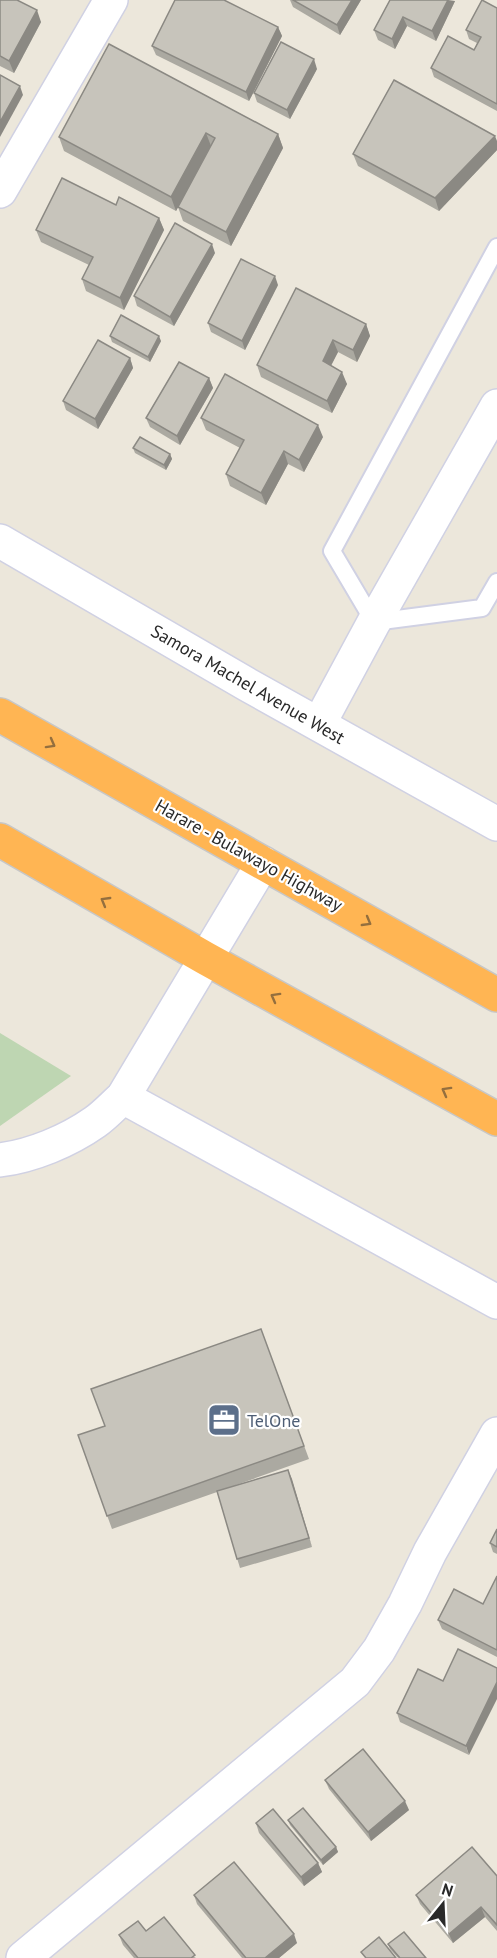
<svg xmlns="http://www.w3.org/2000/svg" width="497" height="1958" viewBox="0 0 497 1958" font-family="'PT Sans',sans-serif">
<rect width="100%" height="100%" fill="#ece7db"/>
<polygon fill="#bed6b2" points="0,1033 71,1076 0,1126"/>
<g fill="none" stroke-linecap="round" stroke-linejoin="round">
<g stroke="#d0d1e3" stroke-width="20">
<polyline id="lane" points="497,247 332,551 374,622 482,608 497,582"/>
</g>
<g stroke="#d0d1e3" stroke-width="36">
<g id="street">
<polyline points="0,191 111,0"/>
<polyline points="123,1097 497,1302"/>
<path d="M0,1160C32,1156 68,1141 95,1122C105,1115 114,1105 123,1097L263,863"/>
<polyline points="23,1958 355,1682 379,1650 405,1604 430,1552 497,1434"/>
</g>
</g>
<g stroke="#d0d1e3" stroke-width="36">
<g id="secondary">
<polyline points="0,541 248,685 497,824"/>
<polyline points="319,724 374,622 497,406"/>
</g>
</g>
<g stroke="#c7c7c7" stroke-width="36">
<g id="highway">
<polyline points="0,715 497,995"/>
<polyline points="0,840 205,958 497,1119"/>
</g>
</g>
<use href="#lane" stroke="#fff" stroke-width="16"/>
<use href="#street" stroke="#fff" stroke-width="33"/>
<use href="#secondary" stroke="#fff" stroke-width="33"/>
<use href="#highway" stroke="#ffb553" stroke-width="33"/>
</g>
<g fill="#aba9a1">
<polygon points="0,0 41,22 14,73 0,66"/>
<polygon points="290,0 361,0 340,35 293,7"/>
<polygon points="390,0 455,1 436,41 407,26 395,49 378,40 374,30"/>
<polygon points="497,8 497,111 434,77 431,68 474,50 477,43 469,39 466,30"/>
<polygon points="278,27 282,36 249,101 156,55 152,46"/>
<polygon points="109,44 278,134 283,148 231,246 183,221 178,207 185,194 176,211 64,151 59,137"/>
<polygon points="317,69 290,119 257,102 254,93"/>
<polygon points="497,141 497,150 439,211 358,166 353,154"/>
<polygon points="116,205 159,218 164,230 124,310 86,291 82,279 89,265 41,242 36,230"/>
<polygon points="215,253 174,326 137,306 134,296"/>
<polygon points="278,285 245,350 211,332 208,323"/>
<polygon points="366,324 370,336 357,362 338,352 331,366 347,384 332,413 261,377 257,365"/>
<polygon points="110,336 161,341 150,362 112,342"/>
<polygon points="130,358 133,368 98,429 66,410 63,401"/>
<polygon points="209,378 213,388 180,445 150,427 146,418"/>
<polygon points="201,418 323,437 304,472 288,464 266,505 230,486 226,474 240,448 206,430"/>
<polygon points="133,448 170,454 172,459 166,470 135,453"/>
<polygon points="261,1329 309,1459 236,1485 288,1470 312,1547 240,1568 217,1492 112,1529 78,1435 105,1426"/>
<polygon points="497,1529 497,1554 493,1552 490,1543"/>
<polygon points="497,1576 497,1657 442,1629 438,1620 483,1604"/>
<polygon points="443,1681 469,1755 400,1722 397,1713"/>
<polygon points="325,1780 409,1810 371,1841 329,1789"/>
<polygon points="288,1820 336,1847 338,1852 323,1865 290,1825"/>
<polygon points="256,1823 318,1863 322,1872 304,1886 259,1833"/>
<polygon points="497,1876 497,1931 485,1917 453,1943 420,1904 416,1895"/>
<polygon points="194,1895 297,1943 279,1958 242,1958 197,1904"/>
<polygon points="146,1931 196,1958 134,1958 123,1945 119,1935"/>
<polygon points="388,1944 426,1958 398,1958 390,1949"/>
</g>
<g fill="#8b8983">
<polygon points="352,0 361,0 340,35 337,25"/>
<polygon points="448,0 455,1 436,41 432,31"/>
<polygon points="37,10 41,22 14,73 9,61"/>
<polygon points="403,17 407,26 395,49 392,39"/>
<polygon points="278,27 282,36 249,101 246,92"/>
<polygon points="314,59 317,69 290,119 287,110"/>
<polygon points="20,86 23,95 0,137 0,122"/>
<polygon points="206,133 211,146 176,211 171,197"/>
<polygon points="278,134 283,148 231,246 226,232"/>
<polygon points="495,136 497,141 497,150 439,211 435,198"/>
<polygon points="159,218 164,230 124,310 120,298"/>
<polygon points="212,244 215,253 174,326 170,317"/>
<polygon points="275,276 278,285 245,350 242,341"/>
<polygon points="366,324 370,336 357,362 353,350"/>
<polygon points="159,336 161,341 150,362 148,357"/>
<polygon points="333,340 338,352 327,373 323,361"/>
<polygon points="130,358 133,368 98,429 95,419"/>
<polygon points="342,372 347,384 332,413 327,401"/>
<polygon points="209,378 213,388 180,445 177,436"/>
<polygon points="318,425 323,437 304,472 299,460"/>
<polygon points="284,451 288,464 266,505 261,493"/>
<polygon points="170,454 172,459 166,470 164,465"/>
<polygon points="288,1470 292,1479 312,1547 309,1538"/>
<polygon points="497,1682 497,1699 469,1755 466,1746"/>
<polygon points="405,1801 409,1810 371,1841 368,1832"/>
<polygon points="336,1847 338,1852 323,1865 321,1860"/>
<polygon points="318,1863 322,1872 304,1886 301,1877"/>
<polygon points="481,1907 485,1917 453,1943 449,1934"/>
<polygon points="294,1934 297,1943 279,1958 265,1958"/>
</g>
<g fill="#c7c4bb" stroke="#8b8983" stroke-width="1.5">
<polygon points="0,0 17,0 37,10 9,61 0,56"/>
<polygon points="175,0 224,0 278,27 246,92 152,46"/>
<polygon points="293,0 352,0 337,25"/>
<polygon points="390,0 448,0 432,31 403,17 392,39 374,30"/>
<polygon points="482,0 497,8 497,104 431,68 448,36 474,50 481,37 466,30"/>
<polygon points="281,42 314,59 287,110 254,93"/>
<polygon points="109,44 278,134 226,232 178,207 215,138 206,133 171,197 59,137"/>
<polygon points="0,75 20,86 0,122"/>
<polygon points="394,80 495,136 435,198 353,154"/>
<polygon points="62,178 116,205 119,197 159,218 120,298 82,279 93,257 36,230"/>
<polygon points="175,223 212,244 170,317 134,296"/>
<polygon points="241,259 275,276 242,341 208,323"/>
<polygon points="296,288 366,324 353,350 333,340 323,361 342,372 327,401 257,365"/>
<polygon points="121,315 159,336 148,357 110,336"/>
<polygon points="98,340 130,358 95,419 63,401"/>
<polygon points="179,362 209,378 177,436 146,418"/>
<polygon points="225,374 318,425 299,460 284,451 261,493 226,474 244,440 201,418"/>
<polygon points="140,437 170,454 164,465 133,448"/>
<polygon points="261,1329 304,1446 107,1516 78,1435 105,1426 91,1389"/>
<polygon points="288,1470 309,1538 237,1559 217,1491"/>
<polygon points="497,1529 497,1547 490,1543"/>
<polygon points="497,1576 497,1650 438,1620 454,1589 483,1604"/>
<polygon points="458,1649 497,1668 497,1682 466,1746 397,1713 418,1669 443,1681"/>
<polygon points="363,1749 405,1801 368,1832 325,1780"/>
<polygon points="303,1808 336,1847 321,1860 288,1820"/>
<polygon points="273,1809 318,1863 301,1877 256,1823"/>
<polygon points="472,1847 497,1876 497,1925 481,1907 449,1934 416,1895"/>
<polygon points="234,1862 294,1934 265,1958 246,1958 194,1895"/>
<polygon points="164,1917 195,1955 191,1958 138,1958 119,1935 138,1921 146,1931"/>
<polygon points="404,1932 426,1958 400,1958 388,1944"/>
<polygon points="379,1937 396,1958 366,1958 361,1952"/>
</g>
<defs><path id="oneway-chevron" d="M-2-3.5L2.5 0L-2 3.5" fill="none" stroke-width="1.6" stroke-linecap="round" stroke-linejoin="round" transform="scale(1.5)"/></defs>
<g stroke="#946f3e">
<use href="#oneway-chevron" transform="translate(51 744) rotate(29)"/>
<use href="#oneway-chevron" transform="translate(105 901) rotate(-150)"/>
<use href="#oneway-chevron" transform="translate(367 922) rotate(30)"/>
<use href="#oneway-chevron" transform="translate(275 997) rotate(-151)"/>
<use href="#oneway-chevron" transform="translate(446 1091) rotate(-151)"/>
</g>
<defs>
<g id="office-square" transform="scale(1.725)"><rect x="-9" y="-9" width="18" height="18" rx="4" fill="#5c6f8a" stroke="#fff"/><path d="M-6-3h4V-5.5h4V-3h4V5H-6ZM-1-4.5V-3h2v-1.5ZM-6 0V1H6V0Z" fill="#fff"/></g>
</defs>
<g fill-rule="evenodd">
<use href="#office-square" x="224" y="1420"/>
</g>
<g text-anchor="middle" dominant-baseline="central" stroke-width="4.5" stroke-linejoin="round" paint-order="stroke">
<g font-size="18" fill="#292929" stroke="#fff">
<text transform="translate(248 684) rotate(30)">Samora Machel Avenue West</text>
<text transform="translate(249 855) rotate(29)">Harare - Bulawayo Highway</text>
</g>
<g font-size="18" fill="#4e5e75" stroke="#fff" text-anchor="start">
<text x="247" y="1420">TelOne</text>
</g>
</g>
<g transform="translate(443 1904) rotate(18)" stroke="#ffffff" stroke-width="4.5" paint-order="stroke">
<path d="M0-4.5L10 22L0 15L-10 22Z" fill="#292929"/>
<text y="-9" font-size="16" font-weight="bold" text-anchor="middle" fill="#292929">N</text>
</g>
</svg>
